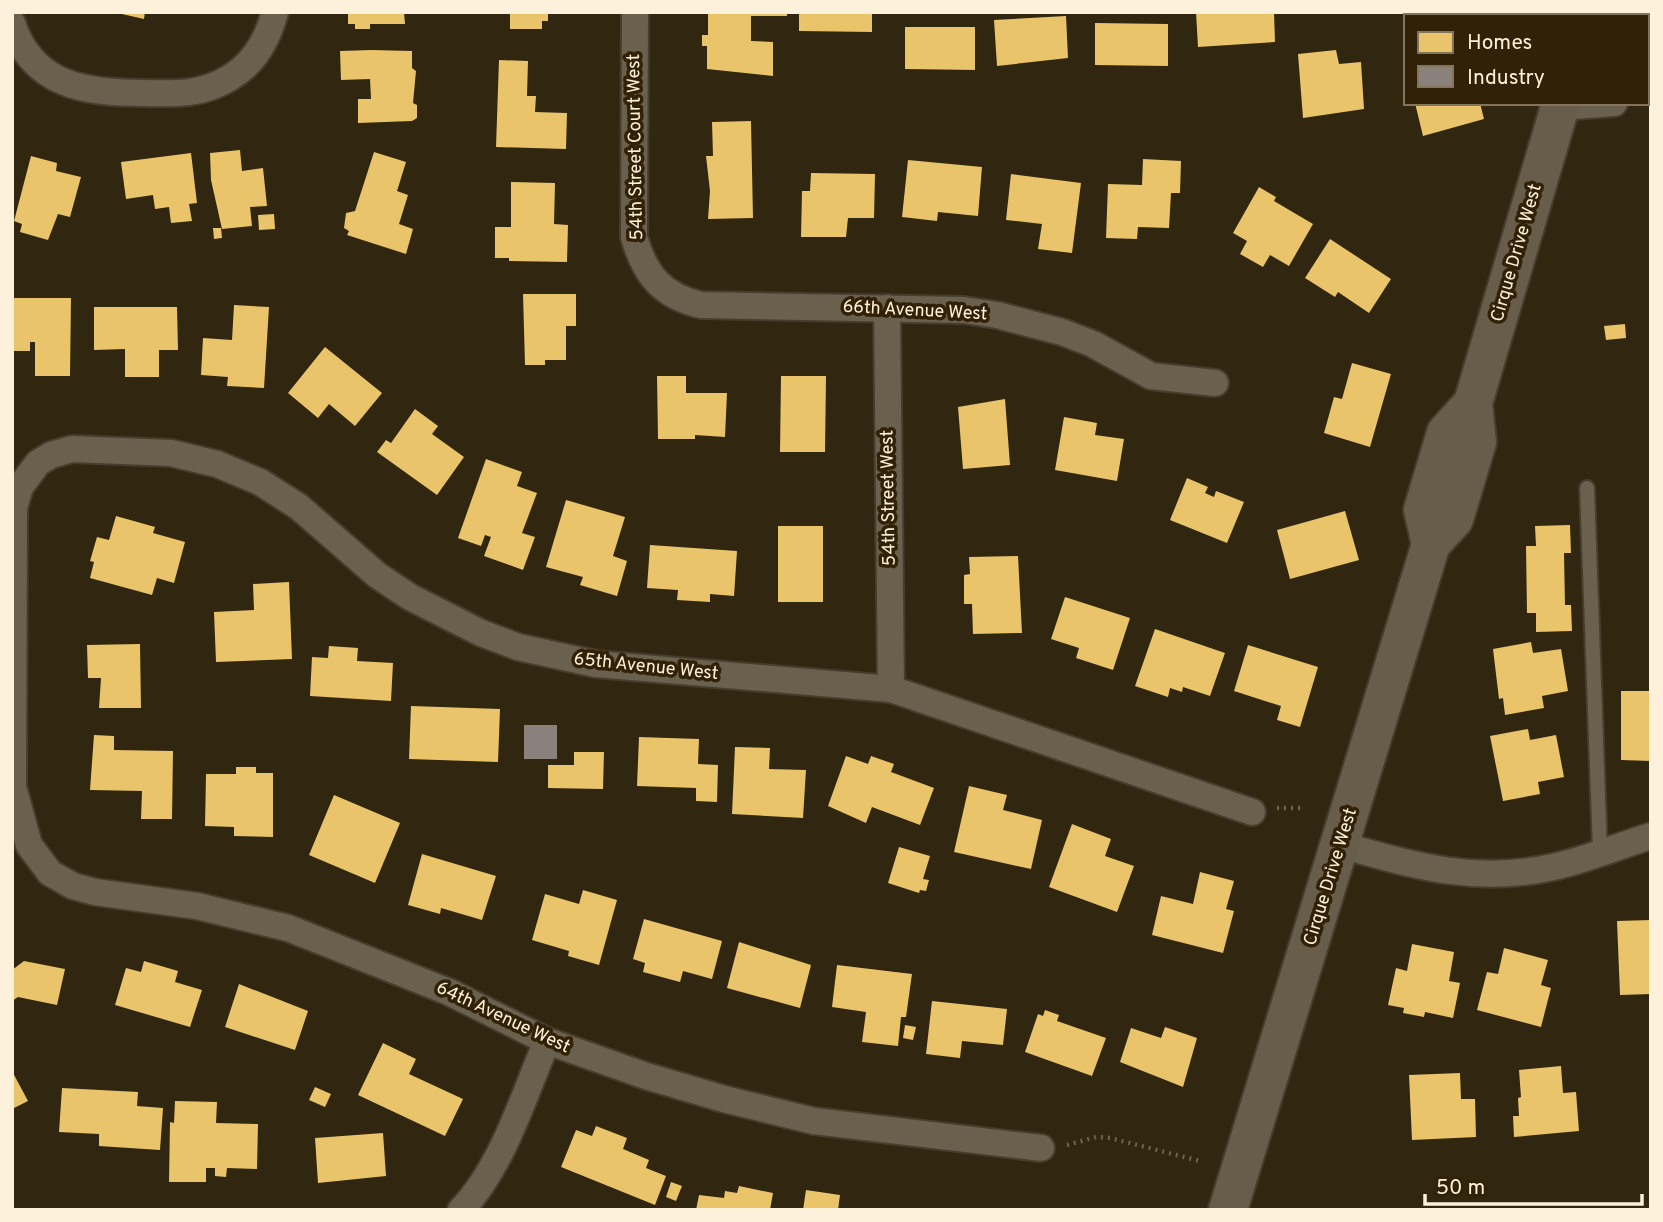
<svg xmlns="http://www.w3.org/2000/svg" width="1663" height="1222" viewBox="0 0 1663 1222" font-family="Overpass,sans-serif">
<rect width="100%" height="100%" fill="#31260f"/>
<g fill="#e9c46a">
<polygon points="113,12 145,12 144,19"/>
<polygon points="348,12 404,12 405,24 370,24 370,29 355,29 355,24 348,24"/>
<polygon points="510,12 548,12 548,21 542,21 542,29 510,29"/>
<polygon points="712,12 787,12 787,16 751,16 751,41 773,42 773,76 707,69 707,46 702,46 702,35 708,35 708,14"/>
<polygon points="799,12 872,12 872,32 799,31"/>
<polygon points="1196,12 1274,12 1275,42 1198,47"/>
<polygon points="1066,16 1068,58 997,66 994,20"/>
<polygon points="1095,23 1168,24 1168,66 1095,65"/>
<polygon points="905,27 975,27 975,70 905,69"/>
<polygon points="371,50 412,51 412,68 416,71 413,103 417,105 417,118 412,121 358,123 358,99 371,99 370,79 341,80 340,51"/>
<polygon points="1336,50 1339,64 1361,62 1364,109 1303,118 1298,54"/>
<polygon points="499,60 528,61 527,96 536,96 535,112 567,113 566,149 496,147"/>
<polygon points="1415,103 1480,103 1484,119 1423,136"/>
<polygon points="751,121 753,218 708,219 710,191 706,156 713,156 712,122"/>
<polygon points="240,150 242,171 263,168 267,206 250,207 252,226 222,229 211,180 210,153"/>
<polygon points="374,152 406,162 397,191 408,195 399,224 413,229 406,254 347,235 349,231 344,228 346,213 355,211"/>
<polygon points="191,153 197,203 189,204 192,221 171,223 169,207 155,209 153,195 126,199 121,162"/>
<polygon points="31,156 57,163 56,171 81,177 70,217 58,214 48,240 20,232 22,224 14,221"/>
<polygon points="1143,159 1181,161 1180,193 1171,193 1169,228 1138,227 1137,239 1106,238 1108,184 1142,185"/>
<polygon points="908,160 982,167 978,216 938,212 937,221 902,217"/>
<polygon points="811,173 875,174 874,218 848,218 846,237 801,237 802,191 810,191"/>
<polygon points="1011,174 1081,183 1072,253 1038,249 1042,224 1006,220"/>
<polygon points="511,182 555,183 554,224 568,225 567,262 509,261 509,258 495,258 495,227 511,227"/>
<polygon points="1259,187 1276,197 1274,201 1313,224 1289,266 1270,255 1263,267 1240,254 1247,241 1233,233"/>
<polygon points="274,214 275,229 259,230 258,215"/>
<polygon points="213,228 221,228 222,238 214,239"/>
<polygon points="1330,239 1391,279 1369,313 1338,292 1335,297 1305,278"/>
<polygon points="523,294 576,294 576,326 566,326 566,360 545,360 545,365 525,365"/>
<polygon points="12,298 71,298 70,376 35,376 35,342 30,342 30,351 12,351"/>
<polygon points="234,305 269,307 264,388 227,386 228,377 201,375 203,338 232,340"/>
<polygon points="94,307 177,307 178,350 159,350 159,377 125,377 125,349 94,350"/>
<polygon points="1625,324 1626,338 1606,340 1604,326"/>
<polygon points="325,347 382,393 355,426 329,404 318,418 288,393"/>
<polygon points="1352,363 1391,374 1370,447 1324,433 1334,397 1342,399"/>
<polygon points="657,376 686,376 686,393 727,393 725,437 695,435 695,439 658,439"/>
<polygon points="781,376 826,376 825,452 780,452"/>
<polygon points="1005,399 1010,465 963,469 958,407"/>
<polygon points="415,409 438,426 432,434 464,457 437,495 377,452 386,440 391,443"/>
<polygon points="1064,417 1097,423 1095,435 1124,439 1117,481 1055,470"/>
<polygon points="486,459 522,472 517,486 537,493 522,533 535,537 523,570 484,556 491,537 485,535 481,546 458,538"/>
<polygon points="1187,478 1208,487 1205,493 1214,497 1216,491 1244,502 1227,543 1170,520"/>
<polygon points="566,500 625,517 613,556 627,561 617,596 580,585 583,577 546,567"/>
<polygon points="1345,511 1359,560 1290,579 1277,530"/>
<polygon points="116,516 155,527 153,533 185,542 174,583 157,578 152,595 90,578 94,562 90,561 97,537 109,540"/>
<polygon points="1570,525 1571,553 1564,553 1565,605 1571,605 1572,631 1536,632 1536,613 1527,613 1526,546 1536,546 1535,526"/>
<rect x="778" y="526" width="45" height="76"/>
<polygon points="650,545 737,551 734,596 710,594 710,602 677,600 678,590 647,588"/>
<polygon points="1018,556 1022,633 973,634 972,604 964,604 964,575 970,574 969,557"/>
<polygon points="289,582 292,659 216,662 214,612 254,610 253,584"/>
<polygon points="1065,597 1130,618 1113,670 1076,658 1079,648 1051,639"/>
<polygon points="1155,629 1225,653 1210,696 1183,687 1182,692 1170,688 1168,697 1135,686"/>
<polygon points="1531,642 1533,653 1561,649 1568,691 1542,696 1544,708 1505,715 1503,698 1499,699 1493,649"/>
<polygon points="140,644 141,708 99,708 101,678 88,678 87,645"/>
<polygon points="1248,645 1318,667 1300,727 1277,720 1281,706 1234,691"/>
<polygon points="329,646 358,648 357,661 393,663 391,701 310,696 312,657 328,658"/>
<polygon points="1621,691 1651,691 1651,761 1621,760"/>
<polygon points="411,706 500,709 498,762 409,759"/>
<polygon points="1528,729 1530,740 1556,735 1564,777 1538,782 1540,794 1503,801 1490,736"/>
<polygon points="94,735 114,736 114,750 173,751 172,819 141,819 142,791 90,790"/>
<polygon points="639,737 699,739 698,764 718,765 717,802 696,801 696,788 637,786"/>
<polygon points="735,747 770,748 769,769 806,770 803,818 732,814"/>
<polygon points="574,752 604,752 603,789 548,788 548,765 574,765"/>
<polygon points="846,756 868,764 871,756 894,764 891,772 934,788 920,825 872,807 866,823 828,806"/>
<polygon points="236,767 256,767 256,773 273,773 273,837 234,836 234,827 205,826 206,774 236,774"/>
<polygon points="969,786 1007,795 1003,810 1042,820 1031,869 954,852"/>
<polygon points="334,795 400,823 375,883 309,855"/>
<polygon points="1072,824 1111,839 1105,856 1134,866 1117,912 1049,887"/>
<polygon points="899,847 930,856 923,879 929,880 926,891 920,890 919,893 888,883"/>
<polygon points="422,854 496,876 482,920 441,908 440,914 408,905"/>
<polygon points="1200,872 1234,881 1226,909 1234,911 1223,953 1152,935 1161,896 1193,904"/>
<polygon points="583,890 617,900 599,965 568,956 569,951 532,940 545,894 579,904"/>
<polygon points="644,919 722,941 712,979 683,971 680,982 643,972 645,963 633,959"/>
<polygon points="1651,920 1651,994 1620,995 1617,921"/>
<polygon points="739,942 811,965 800,1008 727,988"/>
<polygon points="1412,944 1454,952 1449,981 1460,983 1453,1018 1425,1012 1424,1017 1403,1013 1404,1008 1388,1005 1396,968 1407,971"/>
<polygon points="1504,948 1548,960 1541,985 1551,988 1541,1027 1477,1010 1487,972 1498,974"/>
<polygon points="24,961 65,969 57,1005 18,997 12,1001 12,970"/>
<polygon points="144,961 178,971 175,982 202,990 190,1027 115,1005 126,968 141,972"/>
<polygon points="837,965 912,974 906,1017 901,1017 898,1046 862,1042 866,1012 832,1007"/>
<polygon points="239,984 308,1011 295,1050 225,1027"/>
<polygon points="932,1001 1007,1009 1003,1045 962,1041 960,1058 926,1054"/>
<polygon points="1045,1010 1059,1015 1057,1021 1106,1038 1092,1076 1025,1052 1038,1014 1043,1016"/>
<polygon points="905,1025 916,1027 913,1040 903,1038"/>
<polygon points="1165,1027 1197,1038 1183,1087 1120,1062 1131,1028 1161,1038"/>
<polygon points="383,1043 416,1059 409,1074 463,1099 445,1136 358,1095"/>
<polygon points="1561,1066 1563,1093 1576,1092 1579,1131 1514,1137 1513,1116 1519,1116 1518,1098 1521,1097 1519,1070"/>
<polygon points="12,1071 28,1101 12,1109"/>
<polygon points="1460,1073 1461,1099 1475,1099 1476,1137 1412,1140 1409,1075"/>
<polygon points="315,1087 331,1094 325,1107 309,1100"/>
<polygon points="62,1088 138,1092 137,1106 163,1108 160,1150 99,1146 99,1134 59,1132"/>
<polygon points="175,1101 217,1102 216,1123 258,1124 257,1169 227,1168 226,1177 215,1176 215,1168 206,1168 206,1182 169,1182 170,1122 174,1123"/>
<polygon points="596,1126 627,1138 623,1149 649,1160 646,1168 666,1176 655,1205 561,1167 576,1130 592,1136"/>
<polygon points="383,1133 386,1176 318,1183 315,1138"/>
<polygon points="671,1182 682,1186 676,1201 666,1197"/>
<polygon points="739,1186 773,1193 770,1210 696,1210 699,1195 724,1198 725,1191 737,1193"/>
<polygon points="806,1190 840,1195 838,1210 803,1210"/>
</g>
<rect fill="#8a817c" x="524" y="725" width="33" height="34"/>
<g fill="none" stroke-linecap="round" stroke-linejoin="round">
<g stroke="#463d2e" stroke-width="18">
<polyline id="service" points="1587,488 1600,851"/>
</g>
<g stroke="#463d2e" stroke-width="30">
<g id="minor">
<path d="M635,12L634,237C645,275 662,296 701,305L964,310L997,315L1062,332L1093,344L1151,376L1215,383"/>
<path d="M12,23C32,86 86,93 143,93C175,94 203,95 231,77C254,63 268,38 275,12"/>
<polyline points="1647,90 1651,86"/>
<polyline points="1560,107 1614,103"/>
<polyline points="887,308 891,689"/>
<path d="M1341,845C1415,866 1476,884 1553,867C1586,860 1618,846 1651,836"/>
<polyline points="1041,1148 814,1121 724,1099 646,1076 547,1041 449,992 288,928 197,906 95,892 73,886 50,873 29,845 13,787 14,508 20,487 38,463 51,455 72,449 171,453 217,464 260,482 299,507 377,575 410,597 481,633 518,647 596,664 891,689 1252,812"/>
<path d="M461,1210C502,1168 524,1095 547,1041"/>
</g>
</g>
<g stroke="#463d2e" stroke-width="42">
<g id="secondary">
<polyline points="1586,16 1587,12"/>
<polyline points="1431,544 1423,510 1446,433 1473,403"/>
<polyline points="1228,1210 1431,544 1454,519 1477,442 1473,403 1561,103"/>
</g>
</g>
<g stroke="#6c6251" stroke-width="4.5" stroke-dasharray="2 5" stroke-linecap="butt">
<polyline points="1277,808 1304,808"/>
<polyline points="1067,1145 1096,1137 1110,1138 1200,1161"/>
</g>
<use href="#service" stroke="#6a604e" stroke-width="14"/>
<use href="#minor" stroke="#6a604e" stroke-width="26"/>
<use href="#secondary" stroke="#685c4a" stroke-width="38"/>
</g>
<g text-anchor="middle" dominant-baseline="central" stroke-width="7" stroke-linejoin="round" paint-order="stroke">
<g font-size="18" fill="#fef1dc" stroke="#312107">
<text transform="translate(636 147) rotate(-91)">54th Street Court West</text>
<text transform="translate(1517 253) rotate(-74)">Cirque Drive West</text>
<text transform="translate(915 311) rotate(3)">66th Avenue West</text>
<text transform="translate(889 498) rotate(-91)">54th Street West</text>
<text transform="translate(646 667) rotate(6)">65th Avenue West</text>
<text transform="translate(1331 877) rotate(-73)">Cirque Drive West</text>
<text transform="translate(503 1018) rotate(25)">64th Avenue West</text>
</g>
</g>
<rect width="1663" height="1222" fill="none" stroke="#fef1dc" stroke-width="28"/>
<rect x="1404" y="14" width="245" height="91" fill="#312107" stroke="#83745c" stroke-width="2"/>
<rect x="1418" y="32" width="35" height="21" fill="#e9c46a" stroke="#83745c" stroke-width="2"/>
<text x="1467" y="49" font-size="21" fill="#fef1dc">Homes</text>
<rect x="1418" y="66" width="35" height="21" fill="#8a817c" stroke="#83745c" stroke-width="2"/>
<text x="1467" y="84" font-size="21" fill="#fef1dc">Industry</text>
<path d="M1425 1194v10h217v-10" fill="none" stroke="#fef1dc" stroke-width="3.5"/>
<text x="1436" y="1194" font-size="21" fill="#fef1dc" stroke="#312107" stroke-width="5" paint-order="stroke">50 m</text>
</svg>
